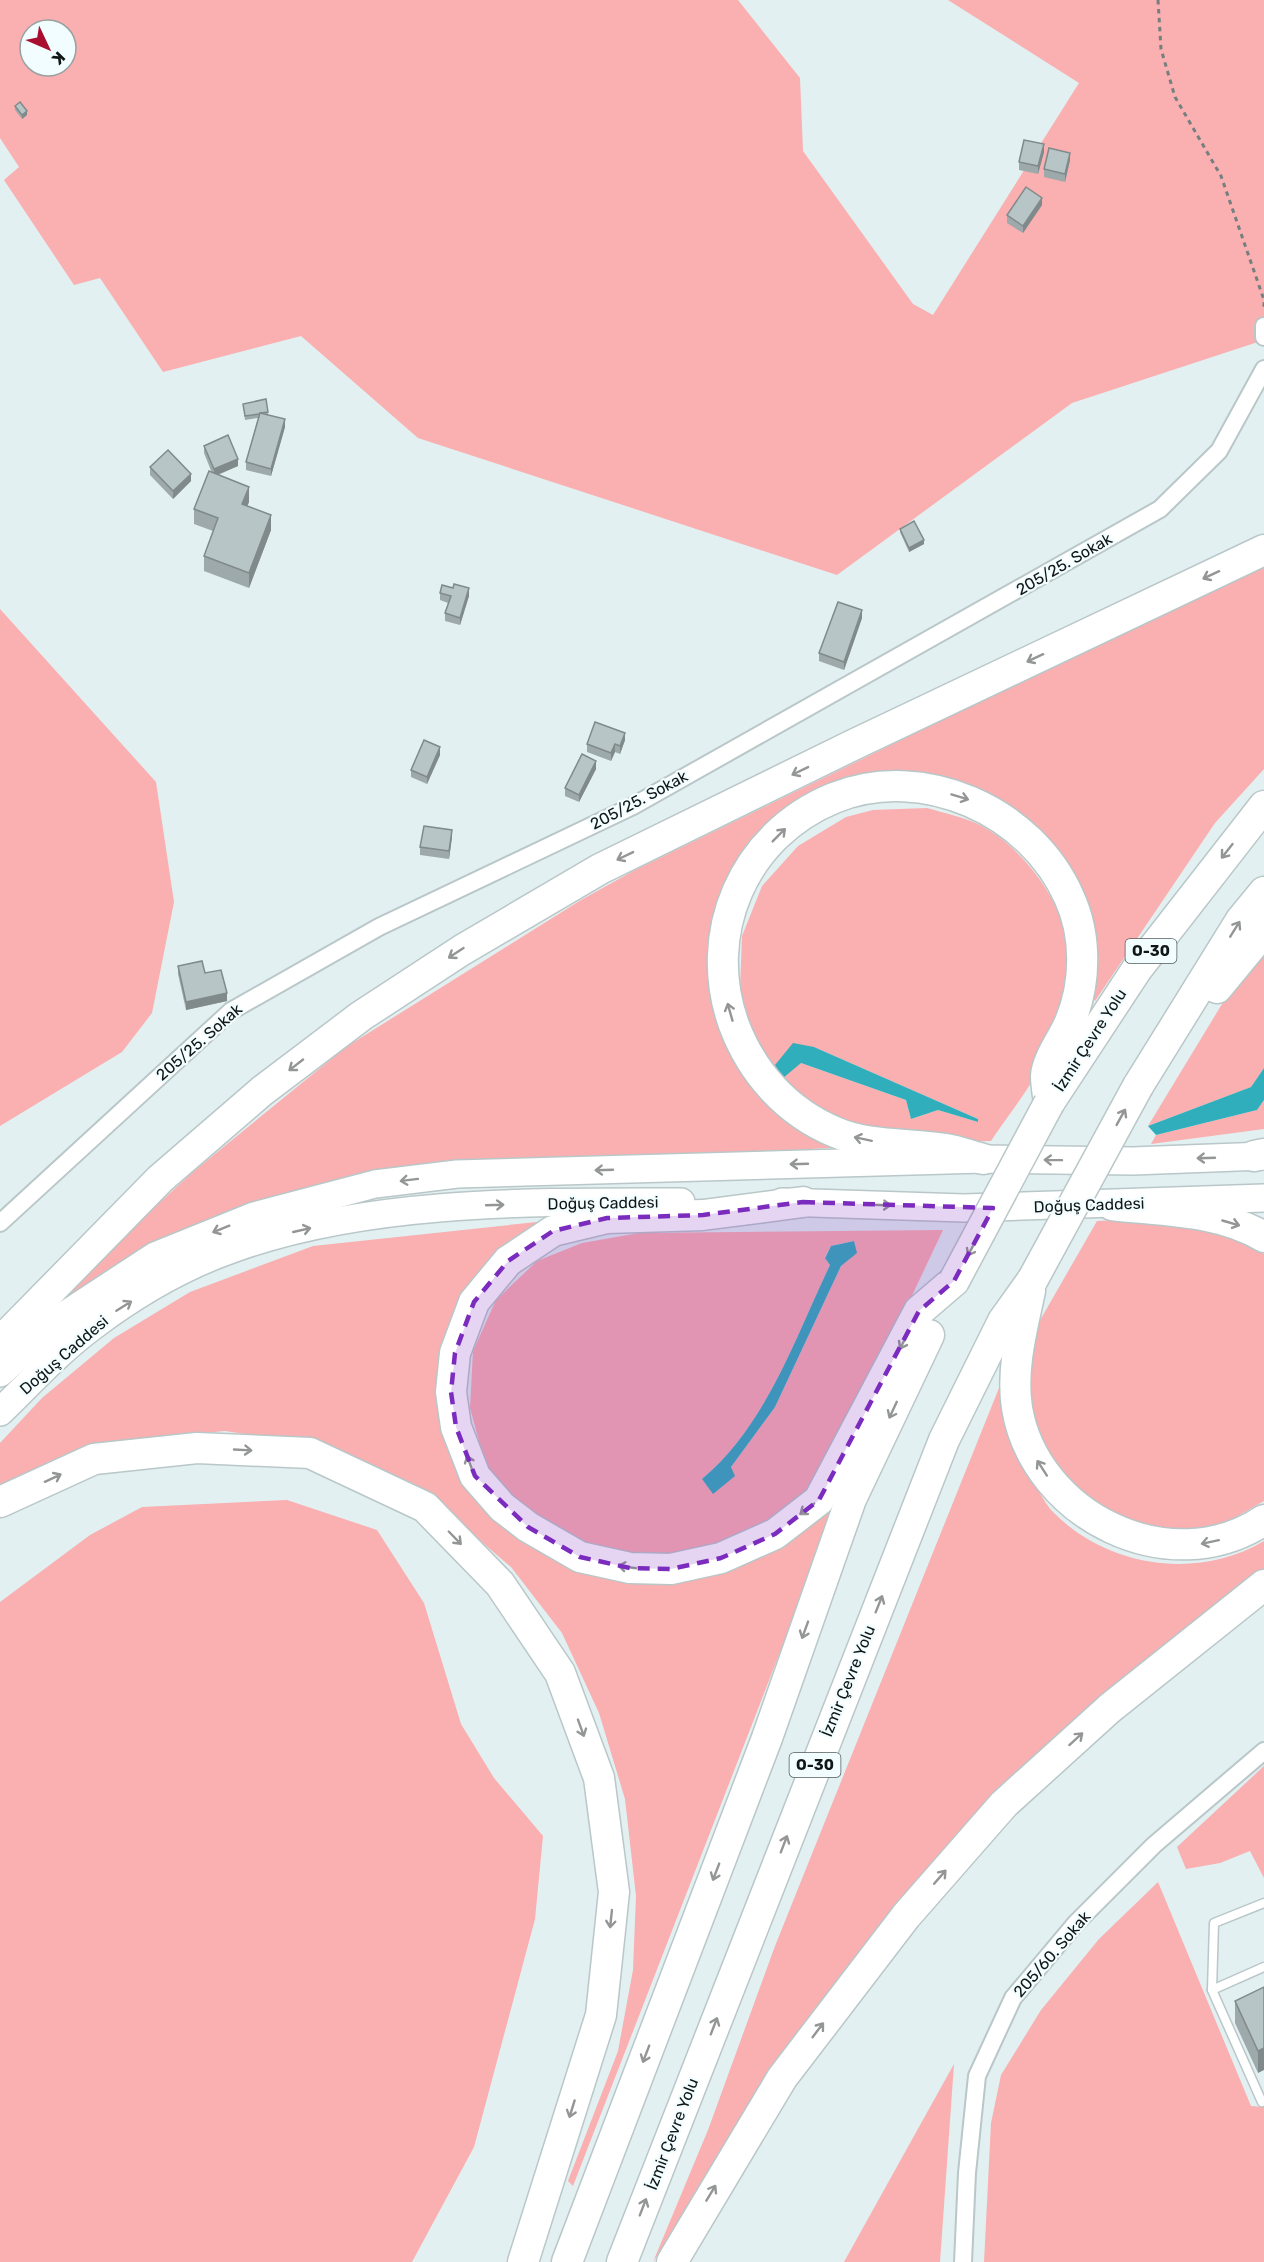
<svg xmlns="http://www.w3.org/2000/svg" width="1264" height="2262" viewBox="0 0 1264 2262" font-family="Rubik,sans-serif">
<rect width="100%" height="100%" fill="#e2f0f2"/>
<g fill="#faafb0" fill-rule="evenodd">
<path d="M0,0H738L800,78L803,151L913,304L933,315L1079,83L948,0H1264V340L1072,403L837,575L418,438L301,336L163,372L100,278L74,285L4,180L19,167L0,138ZM30,30H66V66H30Z"/>
<polygon points="1264,566 1264,769 1215,823 1095,1001 1090,995 1095,973 1002,808 836,794 728,899 728,1042 845,1147 384,1173 38,1326 111,1247 194,1171 346,1047 581,900 635,870 940,721"/>
<polygon points="0,609 156,782 174,902 152,1013 122,1052 0,1126"/>
<path d="M927,808C944,813 964,817 980,825C1030,851 1080,923 1069,982C1065,1006 1054,1034 1045,1056C1034,1084 1008,1115 991,1141L959,1142L855,1129L786,1087L755,1043L740,989L742,936L762,886L798,846L846,817L873,810ZM814,1047L978,1119V1122L938,1110L911,1119L906,1100L801,1063Z"/>
<polygon points="1264,948 1264,1068 1251,1087 1148,1126 1236,981"/>
<polygon points="1264,1100 1264,1129 1151,1144 1156,1135 1257,1110"/>
<polygon points="565,1219 498,1261 441,1394 523,1540 671,1583 729,1572 793,1538 846,1482 573,2186 568,2181 618,2051 633,1970 636,1896 625,1799 599,1713 562,1633 511,1567 447,1512 310,1444 225,1431 93,1443 0,1485 0,1443 42,1398 114,1338 190,1292 313,1246"/>
<polygon points="1138,1219 1187,1224 1237,1237 1264,1254 1264,1501 1227,1522 1176,1532 1128,1524 1084,1502 1050,1467 1021,1375 1035,1329 1097,1221"/>
<path d="M943,1230L848,1431L798,1506L770,1526L674,1558L617,1560L518,1509L485,1463L470,1408L473,1351L496,1300L537,1261L582,1243L639,1233ZM854,1241L856,1253L841,1266L775,1407L731,1467L734,1476L713,1493L702,1479C766,1426 795,1338 830,1265L825,1257L831,1246Z"/>
<path d="M999,1388C1002,1410 1006,1434 1015,1454C1020,1465 1029,1475 1035,1485C1041,1494 1046,1505 1053,1512C1107,1567 1197,1581 1264,1541V1572L1090,1706L885,1918L826,1998L653,2262L708,2130L775,1946Z"/>
<polygon points="287,1500 377,1530 424,1603 461,1724 494,1778 543,1836 535,1919 474,2147 412,2262 0,2262 0,1602 90,1535 142,1507"/>
<polygon points="1264,1766 1264,1878 1250,1851 1220,1863 1186,1869 1177,1847"/>
<polygon points="1158,1882 1251,2106 1264,2107 1264,2262 984,2262 991,2123 1001,2075 1041,2010 1099,1939"/>
<polygon points="954,2064 940,2262 844,2262"/>
</g>
<g fill="#30aebb">
<polygon points="793,1043 814,1047 978,1119 978,1122 938,1110 911,1119 906,1100 801,1063 783,1078 775,1065"/>
<polygon points="1264,1068 1264,1100 1257,1110 1156,1135 1148,1126 1251,1087"/>
<path d="M854,1241L857,1253L841,1266L775,1407L731,1467L735,1476L713,1494L702,1479C766,1426 795,1338 830,1265L825,1258L831,1246Z"/>
</g>
<g fill="none" stroke-linecap="round" stroke-linejoin="round">
<g stroke="#b9c7c8" stroke-width="11">
<g id="lane">
<polyline points="1264,1903 1214,1923 1212,1990 1262,2102 1264,2101"/>
<polyline points="1212,1990 1264,1967"/>
</g>
</g>
<g stroke="#b9c7c8" stroke-width="20">
<g id="street">
<polyline points="1264,326 1264,337"/>
<polyline points="0,1223 231,1011 379,927 633,806 1160,509 1219,451 1264,369"/>
<polyline points="963,2262 967,2173 977,2076 1013,1998 1076,1923 1154,1845 1264,1751"/>
</g>
</g>
<g stroke="#b9c7c8" stroke-width="30">
<g id="primary">
<polyline points="782,1202 964,1208 1264,1198"/>
<polyline points="0,1373 65,1315 155,1256 254,1216 375,1184 457,1174 983,1159 1133,1161 1264,1156"/>
<path d="M0,1412C30,1383 59,1351 93,1326C134,1295 184,1266 232,1249C369,1199 537,1202 681,1202"/>
</g>
</g>
<g stroke="#b9c7c8" stroke-width="33">
<g id="highway">
<polyline points="1217,988 1264,931"/>
<polyline points="1138,1086 1241,920 1264,892"/>
<polyline points="1049,1103 1137,969 1264,806"/>
<polyline points="1254,1156 1264,1154"/>
<path d="M983,1159C971,1156 959,1151 946,1149C910,1143 869,1147 835,1132C787,1112 752,1073 734,1025C701,934 743,835 834,798C923,762 1031,811 1069,897C1087,936 1086,983 1070,1022C1063,1039 1047,1059 1046,1076C1046,1085 1048,1095 1049,1103"/>
<polyline points="803,1202 703,1215 607,1218 553,1231 508,1261 474,1302 455,1353 451,1392 456,1427 475,1476 502,1507 528,1527 580,1557 630,1568 671,1569 721,1558 775,1534 819,1500 919,1311 954,1281"/>
<path d="M1112,1205C1163,1211 1219,1210 1264,1237"/>
<path d="M1030,1291C1022,1329 1011,1369 1017,1408C1035,1516 1170,1583 1264,1520"/>
<polyline points="0,1342 160,1179 262,1091 361,1016 462,950 600,869 853,745 1264,550"/>
<polyline points="0,1502 94,1459 197,1448 310,1453 425,1507 500,1584 560,1673 599,1778 614,1892 601,2015 523,2262"/>
<polyline points="567,2262 767,1738 851,1499 929,1335"/>
<polyline points="622,2262 944,1440 1003,1321 1033,1279"/>
<polyline points="672,2262 782,2078 906,1916 1004,1804 1110,1708 1264,1585"/>
</g>
</g>
<polyline stroke="#757f80" stroke-width="3" stroke-dasharray="4.5 4.5" stroke-linecap="butt" points="1158,0 1161,49 1175,97 1221,176 1264,300 1264,310"/>
<use href="#lane" stroke="#fff" stroke-width="8"/>
<use href="#street" stroke="#fff" stroke-width="16"/>
<use href="#primary" stroke="#fff" stroke-width="27"/>
<use href="#highway" stroke="#fff" stroke-width="30"/>
<g stroke="#b9c7c8" stroke-width="33" stroke-linecap="butt">
<g id="highway-bridge">
<polyline points="1033,1279 1138,1086"/>
<polyline points="954,1281 1049,1103"/>
</g>
</g>
<use href="#highway-bridge" stroke="#fff" stroke-width="30"/>
</g>
<g fill="#9da9aa">
<polygon points="15,106 27,115 22,119 15,110"/>
<polygon points="1044,152 1038,174 1019,170 1019,162"/>
<polygon points="1070,160 1065,182 1044,177 1044,169"/>
<polygon points="1042,205 1023,233 1007,223 1007,215"/>
<polygon points="243,404 268,412 268,415 285,427 271,476 246,470 246,462 258,418 245,420"/>
<polygon points="204,446 238,466 218,475 249,502 247,506 271,530 249,588 204,571 204,556 213,531 194,524 194,509 212,473 204,453"/>
<polygon points="150,467 191,481 173,499 150,475"/>
<polygon points="900,529 924,544 909,552 900,532"/>
<polygon points="440,593 469,596 460,625 445,621 445,613 448,603 440,600"/>
<polygon points="862,618 844,670 819,661 819,653"/>
<polygon points="625,740 620,754 615,752 611,761 587,752 587,744"/>
<polygon points="440,755 427,784 411,777 411,770"/>
<polygon points="596,769 579,802 565,796 565,788"/>
<polygon points="452,837 449,859 420,855 420,847"/>
<polygon points="178,966 205,973 227,1001 186,1010 178,974"/>
<polygon points="1264,1987 1258,2073 1235,2023 1235,2001"/>
</g>
<g fill="#808a8b">
<polygon points="27,111 27,115 22,119 22,115"/>
<polygon points="1044,144 1044,152 1038,174 1038,166"/>
<polygon points="1070,153 1070,160 1065,182 1065,174"/>
<polygon points="1042,198 1042,205 1023,233 1023,226"/>
<polygon points="285,419 285,427 271,476 271,469"/>
<polygon points="238,459 238,466 214,476 214,469"/>
<polygon points="191,474 191,481 173,499 173,491"/>
<polygon points="249,487 249,502 242,519 242,504"/>
<polygon points="271,515 271,530 249,588 249,573"/>
<polygon points="924,540 924,544 909,552 909,548"/>
<polygon points="469,588 469,596 460,625 460,618"/>
<polygon points="862,610 862,618 844,670 844,662"/>
<polygon points="625,733 625,740 620,754 620,746"/>
<polygon points="615,744 615,752 611,761 611,753"/>
<polygon points="440,747 440,755 427,784 427,777"/>
<polygon points="596,761 596,769 579,802 579,795"/>
<polygon points="452,830 452,837 449,859 449,851"/>
<polygon points="227,993 227,1001 186,1010 186,1002"/>
<polygon points="1264,2048 1264,2070 1258,2073 1258,2051"/>
</g>
<g fill="#b7c5c6" stroke="#808a8b" stroke-width="1.5">
<polygon points="20,102 27,111 22,115 15,106"/>
<polygon points="1024,140 1044,144 1038,166 1019,162"/>
<polygon points="1049,148 1070,153 1065,174 1044,169"/>
<polygon points="1026,187 1042,198 1023,226 1007,215"/>
<polygon points="266,399 268,412 260,413 259,414 245,416 243,404"/>
<polygon points="260,413 285,419 271,469 246,462"/>
<polygon points="228,435 238,459 214,469 204,446"/>
<polygon points="168,450 191,474 173,491 150,467"/>
<polygon points="209,471 249,487 242,504 271,515 249,573 204,556 218,518 194,509"/>
<polygon points="914,521 924,540 909,548 900,529"/>
<polygon points="454,584 469,588 460,618 445,613 451,596 440,593 442,585 453,588"/>
<polygon points="838,602 862,610 844,662 819,653"/>
<polygon points="595,722 625,733 620,746 615,744 611,753 587,744"/>
<polygon points="424,740 440,747 427,777 411,770"/>
<polygon points="582,754 596,761 579,795 565,788"/>
<polygon points="424,826 452,830 449,851 420,847"/>
<polygon points="202,961 205,973 221,970 227,993 186,1002 178,966"/>
<polygon points="1264,1987 1264,2048 1258,2051 1235,2001"/>
</g>
<defs><path id="oneway-shaft" d="M-6 0H5M1.5-3L5.5 0L1.5 3" fill="none" stroke-width="1.6" stroke-linecap="round" stroke-linejoin="round" transform="scale(1.5)"/></defs>
<g stroke="#949696">
<use href="#oneway-shaft" transform="translate(1211 575) rotate(155)"/>
<use href="#oneway-shaft" transform="translate(1035 658) rotate(155)"/>
<use href="#oneway-shaft" transform="translate(800 771) rotate(154)"/>
<use href="#oneway-shaft" transform="translate(960 797) rotate(17)"/>
<use href="#oneway-shaft" transform="translate(779 835) rotate(-45)"/>
<use href="#oneway-shaft" transform="translate(1227 851) rotate(128)"/>
<use href="#oneway-shaft" transform="translate(625 856) rotate(154)"/>
<use href="#oneway-shaft" transform="translate(1235 929) rotate(-58)"/>
<use href="#oneway-shaft" transform="translate(456 953) rotate(147)"/>
<use href="#oneway-shaft" transform="translate(730 1012) rotate(-106)"/>
<use href="#oneway-shaft" transform="translate(296 1065) rotate(142)"/>
<use href="#oneway-shaft" transform="translate(1121 1117) rotate(-61)"/>
<use href="#oneway-shaft" transform="translate(863 1139) rotate(-168)"/>
<use href="#oneway-shaft" transform="translate(1206 1158) rotate(178)"/>
<use href="#oneway-shaft" transform="translate(1053 1160) rotate(-179)"/>
<use href="#oneway-shaft" transform="translate(799 1164) rotate(178)"/>
<use href="#oneway-shaft" transform="translate(604 1170) rotate(178)"/>
<use href="#oneway-shaft" transform="translate(409 1180) rotate(173)"/>
<use href="#oneway-shaft" transform="translate(495 1205) rotate(-2)"/>
<use href="#oneway-shaft" transform="translate(882 1205) rotate(2)"/>
<use href="#oneway-shaft" transform="translate(1231 1223) rotate(16)"/>
<use href="#oneway-shaft" transform="translate(221 1229) rotate(158)"/>
<use href="#oneway-shaft" transform="translate(302 1230) rotate(-13)"/>
<use href="#oneway-shaft" transform="translate(972 1248) rotate(118)"/>
<use href="#oneway-shaft" transform="translate(124 1306) rotate(-32)"/>
<use href="#oneway-shaft" transform="translate(904 1341) rotate(117)"/>
<use href="#oneway-shaft" transform="translate(893 1410) rotate(115)"/>
<use href="#oneway-shaft" transform="translate(243 1450) rotate(3)"/>
<use href="#oneway-shaft" transform="translate(470 1464) rotate(-110)"/>
<use href="#oneway-shaft" transform="translate(1042 1468) rotate(-123)"/>
<use href="#oneway-shaft" transform="translate(53 1478) rotate(-25)"/>
<use href="#oneway-shaft" transform="translate(807 1509) rotate(143)"/>
<use href="#oneway-shaft" transform="translate(455 1538) rotate(46)"/>
<use href="#oneway-shaft" transform="translate(1210 1542) rotate(168)"/>
<use href="#oneway-shaft" transform="translate(627 1567) rotate(-172)"/>
<use href="#oneway-shaft" transform="translate(879 1604) rotate(-68)"/>
<use href="#oneway-shaft" transform="translate(805 1630) rotate(110)"/>
<use href="#oneway-shaft" transform="translate(581 1728) rotate(70)"/>
<use href="#oneway-shaft" transform="translate(1076 1739) rotate(-42)"/>
<use href="#oneway-shaft" transform="translate(784 1844) rotate(-69)"/>
<use href="#oneway-shaft" transform="translate(716 1872) rotate(111)"/>
<use href="#oneway-shaft" transform="translate(940 1877) rotate(-49)"/>
<use href="#oneway-shaft" transform="translate(611 1919) rotate(96)"/>
<use href="#oneway-shaft" transform="translate(714 2026) rotate(-69)"/>
<use href="#oneway-shaft" transform="translate(818 2030) rotate(-53)"/>
<use href="#oneway-shaft" transform="translate(646 2054) rotate(111)"/>
<use href="#oneway-shaft" transform="translate(572 2109) rotate(107)"/>
<use href="#oneway-shaft" transform="translate(711 2193) rotate(-59)"/>
<use href="#oneway-shaft" transform="translate(643 2207) rotate(-69)"/>
</g>
<path fill="#7b2cbf" fill-opacity="0.2" stroke="#7b2cbf" stroke-width="4.5" stroke-dasharray="12 8" stroke-linejoin="round" d="M803,1202L993,1208L954,1281L919,1311L819,1500L775,1534L721,1558L671,1569L630,1568L580,1557L528,1527L475,1476L456,1427L451,1392L455,1353L474,1302L508,1261L553,1231L607,1218L703,1215Z"/>
<g text-anchor="middle" dominant-baseline="central" stroke-width="4.5" stroke-linejoin="round" paint-order="stroke">
<g fill="#f2fdff" stroke="#545b5c" stroke-width="1.5">
<rect x="1125.5" y="939" width="51" height="24" rx="4.5"/>
<rect x="789.5" y="1753" width="51" height="24" rx="4.5"/>
</g>
<g font-size="15" font-weight="bold" fill="#111616">
<text x="1151" y="951">O-30</text>
<text x="815" y="1765">O-30</text>
</g>
<g font-size="16" fill="#111616" stroke="#f2fdff">
<text transform="translate(1064 564) rotate(-30)">205/25. Sokak</text>
<text transform="translate(639 800) rotate(-28)">205/25. Sokak</text>
<text transform="translate(1090 1040) rotate(-57)">İzmir Çevre Yolu</text>
<text transform="translate(199 1042) rotate(-41)">205/25. Sokak</text>
<text transform="translate(603 1203) rotate(-1)">Doğuş Caddesi</text>
<text transform="translate(1089 1205) rotate(-2)">Doğuş Caddesi</text>
<text transform="translate(64 1355) rotate(-41)">Doğuş Caddesi</text>
<text transform="translate(848 1681) rotate(-68)">İzmir Çevre Yolu</text>
<text transform="translate(1052 1954) rotate(-49)">205/60. Sokak</text>
<text transform="translate(672 2134) rotate(-69)">İzmir Çevre Yolu</text>
</g>
</g>
<g transform="translate(48 48) rotate(134)"><circle r="28" fill="#f2fdff" stroke="#98a1a2" stroke-width="1.5"/>
<path d="M0-4.5L10 22L0 15L-10 22Z" fill="#a70e30"/>
<text y="-9" font-size="16" font-weight="bold" text-anchor="middle" fill="#111616">K</text>
</g>
</svg>
